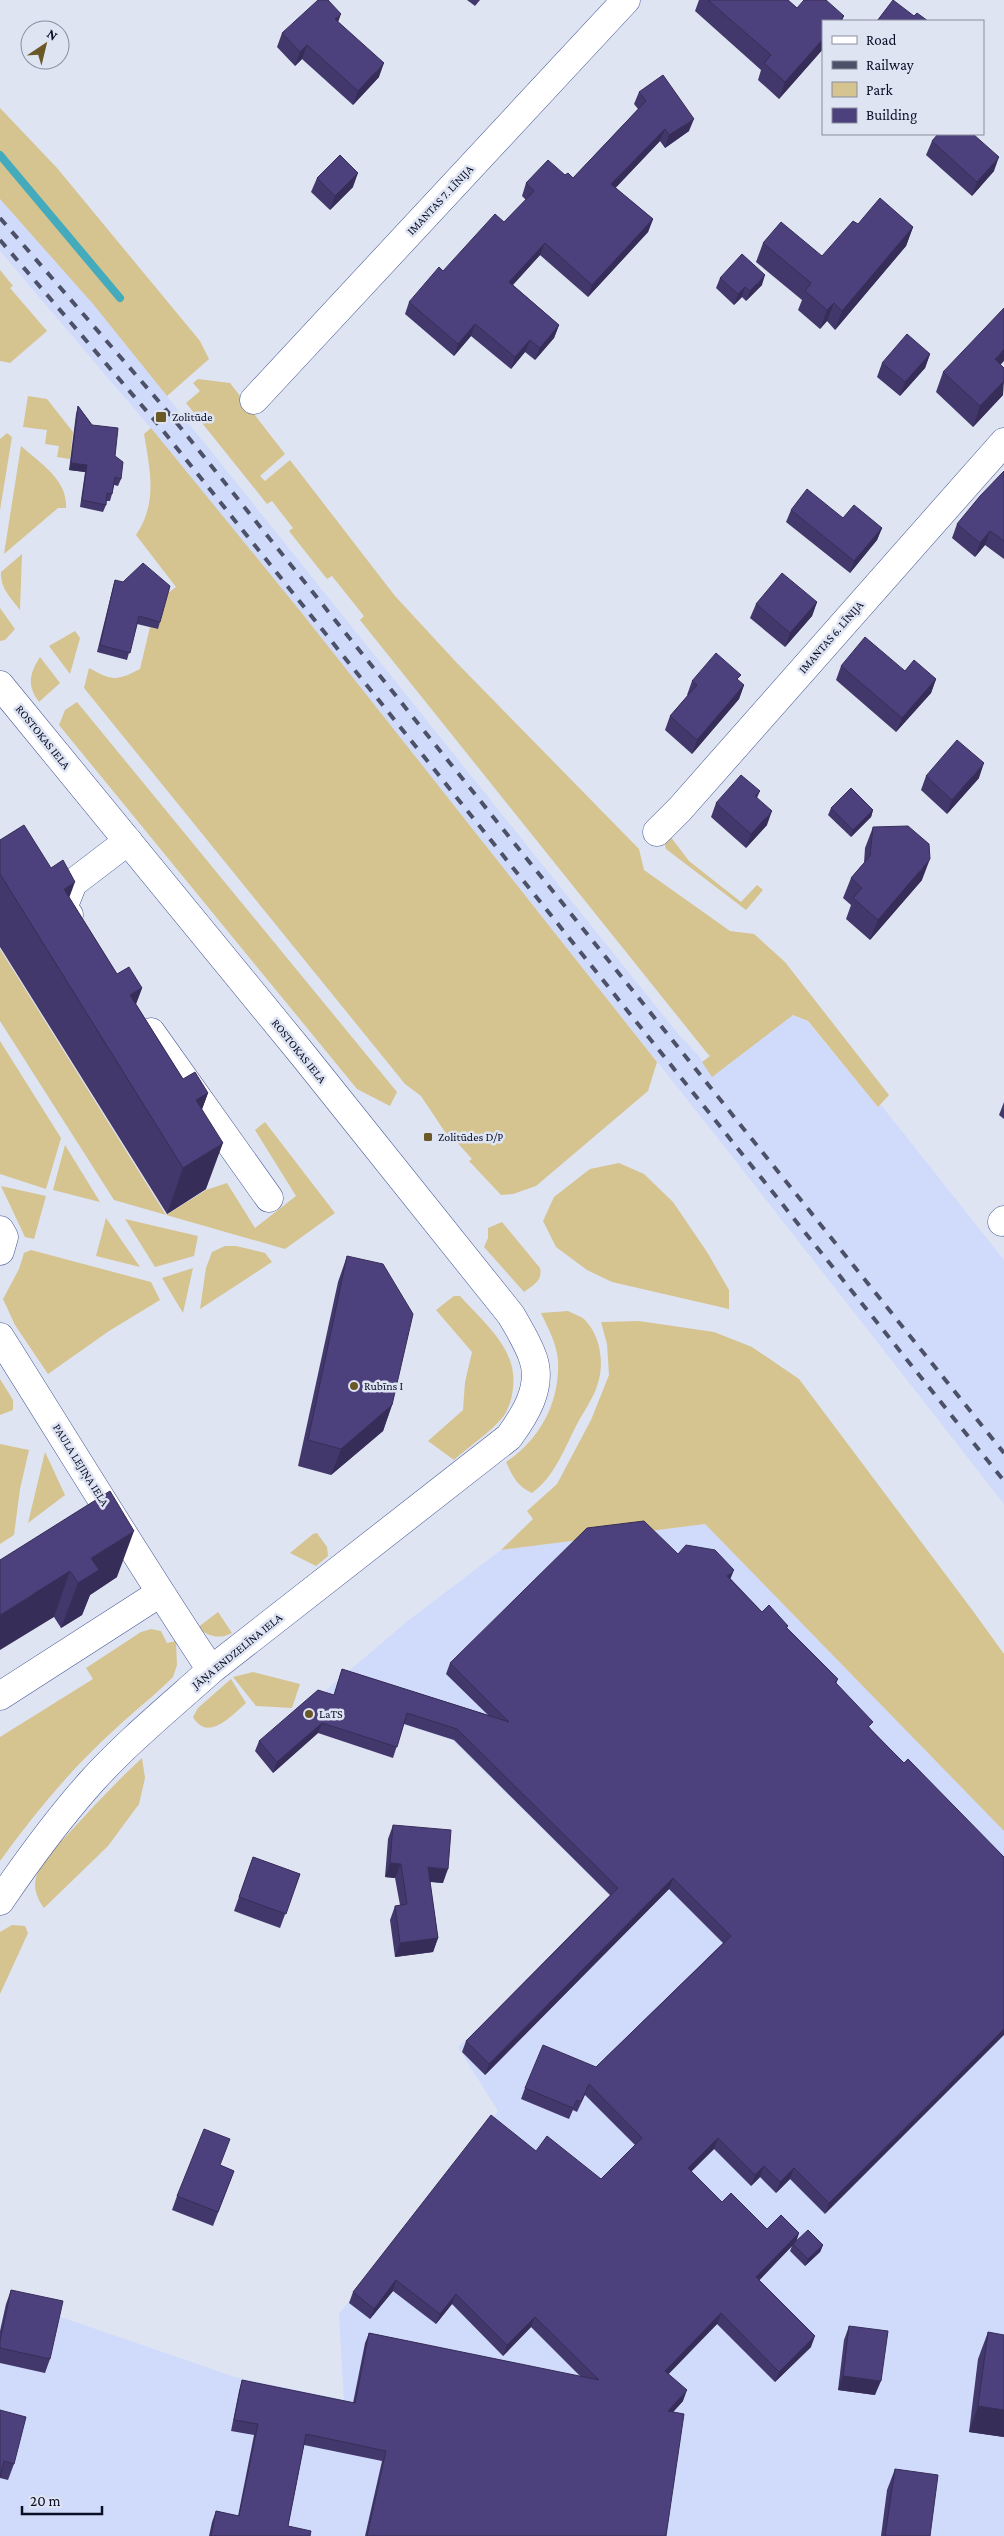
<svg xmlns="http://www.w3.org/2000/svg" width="1004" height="2536" viewBox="0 0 1004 2536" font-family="'Crimson Pro',serif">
<rect width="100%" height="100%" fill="#dfe4f3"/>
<g fill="#d0dafa">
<polygon points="0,199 93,304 679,1035 698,1055 712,1076 792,1015 807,1021 878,1107 881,1105 1004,1260 1004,1504 716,1136 301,612 154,432 0,251"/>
<polygon points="705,1524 1004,1831 1004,2536 0,2536 0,2327 6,2304 58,2316 235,2377 344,2400 339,2314 498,2111 458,2047 613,1899 452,1740 332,1701 325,1691 409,1620 501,1550"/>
</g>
<g fill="#d5c390">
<polygon points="0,108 57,168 200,341 209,359 167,396 93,304 0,199"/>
<polygon points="0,270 13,286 10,288 47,331 10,363 0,361"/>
<polygon points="198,379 230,383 285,454 260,476 265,481 290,460 395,596 456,662 639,849 644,870 730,931 754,934 785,962 889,1095 878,1107 808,1021 793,1015 712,1077 702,1062 710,1056 707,1053 360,620 364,616 332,576 327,579 289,531 293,528 272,501 267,504 186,403 200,391 193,383"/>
<polygon points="28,396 47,399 73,432 70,459 57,457 59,446 45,444 47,430 23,427"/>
<path d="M151,428L301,612L657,1062L648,1091L536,1186L513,1194L501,1195L469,1161L472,1159L454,1139L451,1141L421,1096L405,1084L84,688L89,668C112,681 117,681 140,669L150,627L157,629L168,593L176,587L136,535C158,502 150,471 144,434Z"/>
<polygon points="7,433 12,437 0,510 0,439"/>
<path d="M21,446C40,463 68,480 66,508H58L4,554Z"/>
<path d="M22,554L20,610C11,598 0,588 1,572Z"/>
<polygon points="0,608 15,629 5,640 0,641"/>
<polygon points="75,631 80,638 70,674 49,646"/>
<path d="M40,657L60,683L39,702C27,686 29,674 40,657Z"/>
<polygon points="77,702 397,1092 390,1106 357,1089 59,725 65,710"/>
<polygon points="670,836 689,861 741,902 757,885 763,890 746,910 666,849 663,837"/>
<polygon points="0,949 166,1215 206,1190 227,1183 255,1228 296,1196 255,1130 265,1122 335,1213 285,1249 114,1200 0,1021"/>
<polygon points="0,1041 61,1138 46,1189 0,1174"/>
<polygon points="65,1145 100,1202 53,1190"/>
<polygon points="619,1163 644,1174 673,1202 707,1252 729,1290 729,1309 612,1282 587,1270 556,1247 543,1221 554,1197 590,1169"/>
<polygon points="1,1186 46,1196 34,1239 25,1237"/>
<polygon points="106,1218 140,1267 96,1256"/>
<polygon points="125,1219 198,1236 194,1256 155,1267"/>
<path d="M502,1222L540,1268C543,1281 533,1285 524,1292L484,1247L488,1238V1228Z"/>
<polygon points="225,1246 236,1246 265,1253 272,1262 200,1309 206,1268 212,1252"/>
<polygon points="31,1250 151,1282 160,1300 109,1331 48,1374 15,1325 3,1299 19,1269 24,1253"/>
<polygon points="193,1268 183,1313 162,1278"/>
<path d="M454,1296H460C484,1323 518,1349 513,1388C512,1398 509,1409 503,1417C490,1433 469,1446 454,1460L428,1441L463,1410L465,1382L472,1352L436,1310Z"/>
<path d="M568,1311C573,1314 581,1316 585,1320C602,1338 605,1367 596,1389C591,1402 582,1414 576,1426C564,1450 554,1477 532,1493C517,1486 513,1477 506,1462C540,1440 560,1402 558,1361C557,1344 548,1328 541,1313Z"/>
<polygon points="639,1321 714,1332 752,1347 799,1379 973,1611 1004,1654 1004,1831 705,1524 501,1550 533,1519 527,1511 557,1484 591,1420 609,1375 607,1344 601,1322"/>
<polygon points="0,1379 13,1400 13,1410 0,1415"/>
<polygon points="0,1444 29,1450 20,1489 14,1535 0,1544"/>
<polygon points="45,1452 65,1495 28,1523"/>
<polygon points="317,1533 327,1547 328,1556 316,1566 290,1553 313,1534"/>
<path d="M218,1612L232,1633C219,1640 209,1636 197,1628Z"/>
<path d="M151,1629L161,1631L167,1643L176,1641L177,1665L173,1677C154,1696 133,1712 113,1731C70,1770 34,1814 0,1861V1737L93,1679L86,1668L141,1632Z"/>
<polygon points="253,1672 300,1684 292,1708 256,1706 233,1677"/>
<path d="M231,1679L246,1703C232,1715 208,1743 193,1717L198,1708Z"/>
<path d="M142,1758L145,1778L139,1804L108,1846L44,1908C36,1897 32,1885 38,1872C44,1858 59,1844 69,1833C93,1807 116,1782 142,1758Z"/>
<polygon points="12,1925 25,1926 28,1933 0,1994 0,1932"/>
</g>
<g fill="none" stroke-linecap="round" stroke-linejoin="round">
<polyline stroke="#44abbd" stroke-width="8" points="0,155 120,298"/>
<g stroke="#465694" stroke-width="29">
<g id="minor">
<polyline points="254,400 626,0"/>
<path d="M0,685L303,1055L511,1315C519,1329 528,1343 533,1358C543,1387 525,1415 509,1437L211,1670C171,1706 127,1742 91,1782C58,1819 28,1860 0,1901"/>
<polyline points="657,832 680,809 1004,442"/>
<polyline points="69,915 63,908 73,883 128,841"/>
<polyline points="151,1032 269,1198"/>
<polyline points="1002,1222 1004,1220"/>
<polyline points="0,1230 4,1237 0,1251"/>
<path d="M0,1337C70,1448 138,1560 211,1670"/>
<polyline points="0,1696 160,1593"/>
</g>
</g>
<use href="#minor" stroke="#fff" stroke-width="28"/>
<g stroke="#4c5167" stroke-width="4" stroke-dasharray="9 9" stroke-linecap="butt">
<polyline points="0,218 168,412 1004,1453"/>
<polyline points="0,240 156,422 1004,1481"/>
</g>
</g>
<g fill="#42386c">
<polygon points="467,0 480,0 475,6"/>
<polygon points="699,0 788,0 797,8 844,16 842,21 823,21 823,49 779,99 758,80 761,70 695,11"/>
<polygon points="338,22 379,77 353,105 302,59 295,66 277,47 282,33"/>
<polygon points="639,92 689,131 665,148 660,141 615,188 653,219 648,232 588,297 540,255 513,285 559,325 554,338 535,360 525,352 511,369 471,336 454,356 405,314 409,302 443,271 504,222 526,200 522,196 526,183 565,175 573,178 638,109 634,104"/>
<polygon points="932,141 994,171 972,196 926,155"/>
<polygon points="317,178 353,187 330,210 311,192"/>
<polygon points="858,224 913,227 906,246 835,330 827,321 820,329 798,310 802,300 756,262 763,243 822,256"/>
<polygon points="720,278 762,285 746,301 742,297 734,305 716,288"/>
<polygon points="930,354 925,368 900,396 877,377 882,363"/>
<polygon points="1001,365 1003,395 973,427 936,392 943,372"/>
<polygon points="78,406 92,425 115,456 121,479 118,486 114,485 112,494 110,501 106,501 106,505 103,512 80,507 85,472 69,470 76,414"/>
<polygon points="1004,471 1004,559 985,545 975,557 952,538 957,524"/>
<polygon points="791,510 843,518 882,528 877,540 850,573 786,522"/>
<polygon points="115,580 160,622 158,629 137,624 127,660 97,652 113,587"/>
<polygon points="817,602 812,616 785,647 750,618 756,604"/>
<polygon points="841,666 905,671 936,679 931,693 896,732 836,680"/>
<polygon points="692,681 744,685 739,699 692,754 665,730 670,716 688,695 687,695"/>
<polygon points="926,776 979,778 947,814 921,790"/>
<polygon points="760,791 757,798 767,825 746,848 711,817 716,803"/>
<polygon points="831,808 873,810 871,817 851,837 828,815"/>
<polygon points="873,827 922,880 870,940 846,919 851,905 843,898 851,878 864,863 865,848"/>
<polygon points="0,840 69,897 117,974 142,988 136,1004 183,1079 208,1093 202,1109 206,1189 167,1214 0,947"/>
<polygon points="1004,1102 1004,1119 999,1115"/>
<polygon points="347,1256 392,1405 383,1431 331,1475 298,1466 338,1282"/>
<polygon points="678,1554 731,1579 762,1612 788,1626 787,1628 838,1679 836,1684 871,1729 904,1763 1004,1857 825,2214 790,2179 776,2193 760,2177 751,2186 714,2149 691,2171 722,2202 767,2229 799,2233 796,2242 823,2245 820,2252 805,2266 790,2251 792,2246 759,2280 811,2347 775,2382 717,2324 668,2374 683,2401 673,2412 666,2536 365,2536 382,2461 304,2445 288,2526 310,2536 209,2536 212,2522 216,2511 238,2516 254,2435 231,2431 239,2391 242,2380 353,2403 365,2343 369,2333 581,2377 531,2327 503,2356 452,2304 436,2324 393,2291 370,2319 349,2303 353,2292 536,2151 601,2179 635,2145 585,2095 577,2112 573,2110 569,2119 521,2099 525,2088 596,2067 723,1943 669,1889 485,2075 462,2052 466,2041 610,1895 454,1740 404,1724 393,1758 318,1733 273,1773 255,1751 259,1741 334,1695 342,1669 488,1715 446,1674 450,1663"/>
<polygon points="0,1560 117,1577 90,1595 82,1615 61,1628 54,1617"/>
<polygon points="393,1825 443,1883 430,1882 438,1938 433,1952 395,1957 390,1920 395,1906 400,1905 395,1878 385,1877 388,1839"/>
<polygon points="253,1857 300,1874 280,1928 234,1911"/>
<polygon points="220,2165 234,2171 213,2226 172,2210 177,2196"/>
<polygon points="11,2290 50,2359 45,2373 0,2363 0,2331 6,2304"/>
<polygon points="849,2326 875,2395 838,2390 844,2340"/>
<polygon points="988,2332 1004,2437 969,2432 978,2359"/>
<polygon points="0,2410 14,2464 8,2480 0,2478"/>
<polygon points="895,2469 930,2536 881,2536 887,2490"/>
</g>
<g fill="#362e58">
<polygon points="341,14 336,28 335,19"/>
<polygon points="823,39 823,49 779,99 785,82"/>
<polygon points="307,45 302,59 295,66 300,52"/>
<polygon points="384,63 379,77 353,105 358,91"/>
<polygon points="694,119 689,131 665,148 669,135"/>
<polygon points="665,129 660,141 607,197 611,184"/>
<polygon points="999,157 994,171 972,196 977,182"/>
<polygon points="358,173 353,187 330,210 335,196"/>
<polygon points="653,219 648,232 588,297 592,285"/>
<polygon points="913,227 906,246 835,330 842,311"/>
<polygon points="545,243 540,255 504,294 509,282"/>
<polygon points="765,275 762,285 746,301 750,291"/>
<polygon points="745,287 742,297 734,305 738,294"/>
<polygon points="834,303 827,321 820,329 827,310"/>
<polygon points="475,324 471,336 454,356 458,344"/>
<polygon points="559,325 554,338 535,360 540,348"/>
<polygon points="530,340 525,352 511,369 515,357"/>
<polygon points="1004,349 1004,361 987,379 995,359"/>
<polygon points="930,354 925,368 900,396 905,382"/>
<polygon points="1004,381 1003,395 973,427 980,406"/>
<polygon points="71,463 87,465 85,472 69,470"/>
<polygon points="882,528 877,540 850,573 854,561"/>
<polygon points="990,531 985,545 975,557 980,543"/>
<polygon points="817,602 812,616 785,647 790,633"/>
<polygon points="936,679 931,693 896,732 902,718"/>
<polygon points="744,685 739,699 692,754 697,740"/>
<polygon points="984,763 979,778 947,814 952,800"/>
<polygon points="873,810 871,817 851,837 853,830"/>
<polygon points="772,811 767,825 746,848 751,834"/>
<polygon points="930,859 922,880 870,940 878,920"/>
<polygon points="75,882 58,928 64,889"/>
<polygon points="142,988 125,1033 130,995"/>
<polygon points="208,1093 191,1139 196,1100"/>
<polygon points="223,1143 206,1189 167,1214 183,1168"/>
<polygon points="392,1405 383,1431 331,1475 341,1449"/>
<polygon points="134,1531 117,1577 90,1595 82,1615 61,1628 78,1583 91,1558"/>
<polygon points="734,1570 730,1580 727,1576"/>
<polygon points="70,1571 54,1617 0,1650 0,1615"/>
<polygon points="322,1723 318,1733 273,1773 277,1762"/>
<polygon points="390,1863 401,1864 395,1878 385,1877"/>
<polygon points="428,1867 448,1869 443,1883 423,1881"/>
<polygon points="673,1878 669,1889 485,2075 489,2064"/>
<polygon points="438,1938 433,1952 395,1957 400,1943"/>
<polygon points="1004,2029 1004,2035 825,2214 829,2203"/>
<polygon points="718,2138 714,2149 684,2179 688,2168"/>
<polygon points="764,2166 760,2177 751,2186 755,2175"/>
<polygon points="794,2168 790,2179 776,2193 780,2182"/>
<polygon points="799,2233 795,2244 793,2244 792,2246 752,2288 756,2277"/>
<polygon points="823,2245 820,2252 805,2266 808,2259"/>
<polygon points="396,2280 393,2291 370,2319 374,2309"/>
<polygon points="456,2294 452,2304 436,2324 440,2314"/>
<polygon points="721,2313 717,2324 661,2382 665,2371"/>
<polygon points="535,2317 531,2327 503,2356 507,2345"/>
<polygon points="815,2336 811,2347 775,2382 779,2372"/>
<polygon points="843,2376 881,2381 875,2395 838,2390"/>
<polygon points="687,2390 683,2401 664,2422 668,2411"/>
<polygon points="978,2406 1004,2410 1004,2437 969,2432"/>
</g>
<g fill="#4d417d" stroke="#362e58">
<polygon points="318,0 328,0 341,14 335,19 384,63 358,91 307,45 300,52 282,33"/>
<polygon points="708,0 788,0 797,8 804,0 826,0 844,16 839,21 823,21 823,39 785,82 764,63 771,55"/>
<polygon points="893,0 914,16 917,13 928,21 877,21"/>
<polygon points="663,75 694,119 669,135 665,129 611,184 653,219 592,285 545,243 509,282 559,325 540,348 530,340 515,357 475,324 458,344 409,302 439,267 443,271 495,214 504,222 534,191 526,183 548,160 565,175 568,173 573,178 646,101 639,92"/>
<polygon points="938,134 973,134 999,157 977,182 932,141"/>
<polygon points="340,155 358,173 335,196 317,178"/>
<polygon points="880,198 913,227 842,311 834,303 827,310 805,291 811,283 763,243 781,222 822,256 853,221 858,224"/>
<polygon points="742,254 765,275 750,291 745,287 738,294 720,278"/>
<polygon points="1004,308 1004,349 995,359 1004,368 1004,381 980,406 943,372"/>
<polygon points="907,334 930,354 905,382 882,363"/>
<polygon points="78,406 92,425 118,428 115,456 123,462 121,479 115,477 112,494 107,493 106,505 82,500 87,465 71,463"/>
<polygon points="1004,471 1004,541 990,531 980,543 957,524 980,496"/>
<polygon points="807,489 843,518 854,505 882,528 854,561 791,510"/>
<polygon points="143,563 170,586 160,622 139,616 130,653 100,645 115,580 123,582"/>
<polygon points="782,573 817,602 790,633 756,604"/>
<polygon points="865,637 905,671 914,660 936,679 902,718 841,666"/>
<polygon points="716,653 741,675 737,679 744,685 697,740 670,716 697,685 692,681"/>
<polygon points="957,740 984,763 952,800 926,776"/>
<polygon points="741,775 760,791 755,796 772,811 751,834 716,803"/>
<polygon points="851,788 873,810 853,830 831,808"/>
<polygon points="24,825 51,868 63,860 75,882 64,889 117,974 129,967 142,988 130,995 183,1079 195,1072 208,1093 196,1100 223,1143 183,1168 0,874 0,840"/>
<polygon points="908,826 929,844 930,859 878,920 853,898 862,888 851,878 870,856 873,827"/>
<polygon points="347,1256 383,1264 413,1314 392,1405 341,1449 308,1440"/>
<polygon points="110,1491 134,1531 91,1558 99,1570 78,1583 70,1571 0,1615 0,1560"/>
<polygon points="644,1521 678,1554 686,1545 715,1550 734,1570 727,1576 762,1612 769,1605 788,1626 786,1627 838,1679 835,1682 873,1722 868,1727 904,1763 908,1759 1004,1857 1004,2029 829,2203 794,2168 780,2182 764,2166 755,2175 718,2138 688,2168 722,2202 731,2193 767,2229 781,2215 799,2233 756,2277 815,2336 779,2372 721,2313 665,2371 687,2390 668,2411 684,2414 666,2536 367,2536 386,2451 306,2434 288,2526 311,2531 310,2536 211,2536 216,2511 239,2516 258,2424 234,2420 242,2380 355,2403 369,2333 599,2380 535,2317 507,2345 456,2294 440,2314 396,2280 374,2309 353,2292 491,2115 536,2151 547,2136 601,2179 642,2138 589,2084 581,2102 577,2100 573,2108 525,2088 543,2045 596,2067 731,1936 673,1878 489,2064 466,2041 618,1888 457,1729 407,1713 397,1747 322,1723 277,1762 259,1741 318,1690 334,1695 342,1669 509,1722 450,1663 587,1528"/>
<polygon points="393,1825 451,1830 448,1869 428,1867 438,1938 400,1943 395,1906 407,1904 401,1864 390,1863"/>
<polygon points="253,1857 300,1874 286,1914 239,1897"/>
<polygon points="204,2129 230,2139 220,2165 234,2171 218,2212 177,2196"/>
<polygon points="808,2230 823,2245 808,2259 793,2244"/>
<polygon points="11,2290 63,2301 50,2359 0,2348 0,2341"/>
<polygon points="849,2326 888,2331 881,2381 843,2376"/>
<polygon points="988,2332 1004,2335 1004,2410 978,2406"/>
<polygon points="0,2410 26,2417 14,2464 4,2461 0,2477"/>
<polygon points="895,2469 938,2475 930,2536 885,2536"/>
</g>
<g fill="#6a5927" stroke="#dfe4f3" stroke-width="2">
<rect x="155" y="411" width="12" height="12" rx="2.5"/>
<rect x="423" y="1132" width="10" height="10" rx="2.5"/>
<circle cx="354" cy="1386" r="5"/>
<circle cx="309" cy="1714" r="5"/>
</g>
<g text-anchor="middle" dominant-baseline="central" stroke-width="5" stroke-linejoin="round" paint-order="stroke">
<g font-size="12" fill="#080e26" stroke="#dfe4f3">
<text transform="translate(440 200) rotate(-47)">IMANTAS 7. LĪNIJA</text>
<text transform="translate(831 637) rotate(-49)">IMANTAS 6. LĪNIJA</text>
<text transform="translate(43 737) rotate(51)">ROSTOKAS IELA</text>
<text transform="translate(299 1051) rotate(51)">ROSTOKAS IELA</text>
<text transform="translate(81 1465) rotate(58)">PAULA LEJIŅA IELA</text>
<text transform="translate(237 1651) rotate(-39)">JĀŅA ENDZELĪNA IELA</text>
</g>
<g font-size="12" fill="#080e26" stroke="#dfe4f3" text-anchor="start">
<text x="172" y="417">Zolitūde</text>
<text x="438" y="1137">Zolitūdes D/P</text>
<text x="364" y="1386">Rubīns I</text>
<text x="319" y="1714">LaTS</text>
</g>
</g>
<rect x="822" y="20" width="162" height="115" fill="#dfe4f3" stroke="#898ea1"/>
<rect x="832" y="36" width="25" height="8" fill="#ffffff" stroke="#898ea1"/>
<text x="866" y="45" font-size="15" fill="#080e26">Road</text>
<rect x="832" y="61" width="25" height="8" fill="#4c5167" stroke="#898ea1"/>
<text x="866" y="70" font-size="15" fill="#080e26">Railway</text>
<rect x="832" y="82" width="25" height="15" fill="#d5c390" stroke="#898ea1"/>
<text x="866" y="95" font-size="15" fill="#080e26">Park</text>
<rect x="832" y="108" width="25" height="15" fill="#4d417d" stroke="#898ea1"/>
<text x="866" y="120" font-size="15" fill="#080e26">Building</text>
<g transform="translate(45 45) rotate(35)"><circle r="24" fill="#dfe4f3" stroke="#898ea1"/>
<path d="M0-4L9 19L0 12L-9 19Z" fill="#6a5927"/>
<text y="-8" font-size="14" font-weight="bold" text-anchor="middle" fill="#080e26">N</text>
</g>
<path d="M22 2506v8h80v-8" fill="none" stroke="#080e26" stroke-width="2.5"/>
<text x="30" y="2506" font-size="15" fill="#080e26" stroke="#dfe4f3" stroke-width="4" paint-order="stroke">20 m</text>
</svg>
